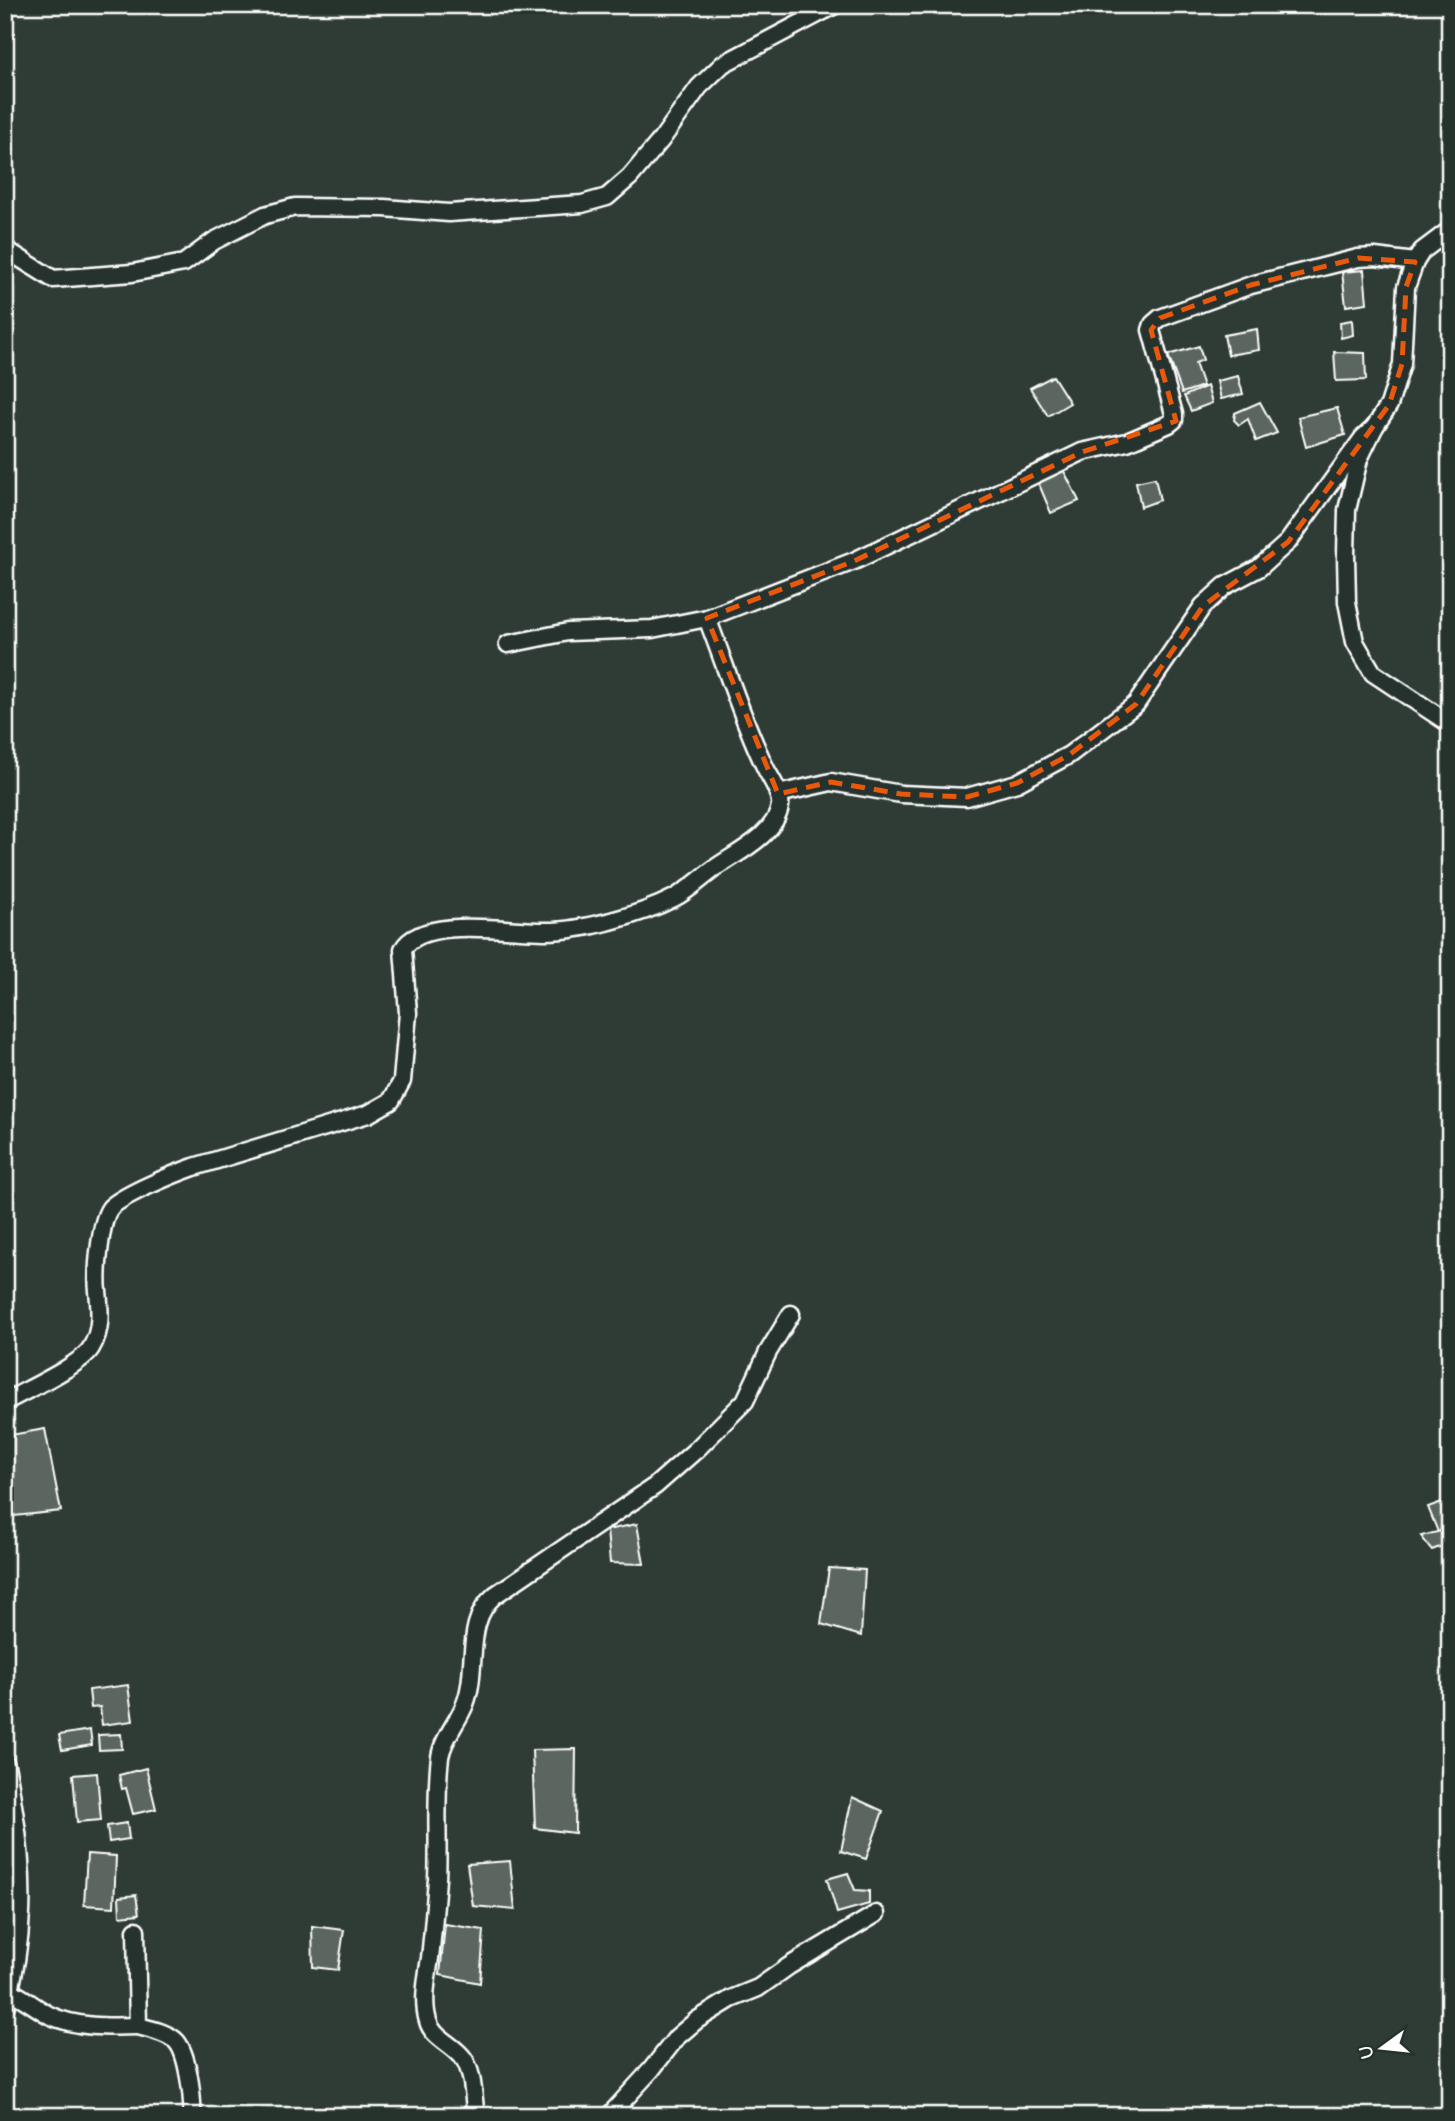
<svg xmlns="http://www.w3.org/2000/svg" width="1455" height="2121" viewBox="0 0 1455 2121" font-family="'Comic Neue',sans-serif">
<rect width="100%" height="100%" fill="#2f3b35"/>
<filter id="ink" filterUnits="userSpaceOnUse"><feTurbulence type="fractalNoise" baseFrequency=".0143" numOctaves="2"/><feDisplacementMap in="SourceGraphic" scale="14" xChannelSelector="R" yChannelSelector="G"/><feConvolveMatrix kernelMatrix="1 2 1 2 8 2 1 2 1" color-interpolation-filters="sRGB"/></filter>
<g filter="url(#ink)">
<g fill="#5b6661" stroke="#fff" stroke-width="2">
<polygon points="1364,270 1367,303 1346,306 1342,272"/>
<polygon points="1352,320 1353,335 1341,338 1340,322"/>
<polygon points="1257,329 1259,350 1228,355 1224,335"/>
<polygon points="1199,346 1203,360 1195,363 1203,386 1182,393 1168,355"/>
<polygon points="1334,352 1365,353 1366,380 1336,381"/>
<polygon points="1053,376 1070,403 1048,416 1030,388"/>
<polygon points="1238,376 1243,394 1221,399 1217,381"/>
<polygon points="1207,386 1212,403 1191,411 1184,396"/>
<polygon points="1260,402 1277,433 1256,441 1248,419 1239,425 1234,420 1235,413"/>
<polygon points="1337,408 1345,435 1306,447 1298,417"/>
<polygon points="1063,469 1079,501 1051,513 1038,482"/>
<polygon points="1155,478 1160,500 1141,507 1136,482"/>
<polygon points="45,1429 61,1511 5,1517 5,1436"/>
<polygon points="1447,1500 1450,1509 1450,1530 1438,1532 1428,1507"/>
<polygon points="637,1524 644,1564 610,1563 607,1530"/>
<polygon points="1449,1529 1450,1543 1432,1550 1421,1536"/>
<polygon points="829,1568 865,1570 861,1636 821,1624"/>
<polygon points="128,1685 133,1721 102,1725 100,1707 91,1708 89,1690"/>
<polygon points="90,1730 92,1745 62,1750 59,1735"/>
<polygon points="121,1734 122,1749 99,1750 98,1735"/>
<polygon points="576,1749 575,1833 535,1828 532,1750"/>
<polygon points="146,1768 156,1809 133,1814 126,1788 122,1789 119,1775"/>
<polygon points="97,1773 101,1820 77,1822 73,1775"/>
<polygon points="852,1797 883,1811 866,1859 841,1851"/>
<polygon points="127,1823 129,1839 109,1842 107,1826"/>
<polygon points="87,1854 116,1856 114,1907 84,1905"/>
<polygon points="510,1861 515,1910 473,1906 467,1864"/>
<polygon points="848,1873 855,1890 869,1891 869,1904 837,1913 827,1879"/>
<polygon points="136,1895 139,1914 120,1916 119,1897"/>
<polygon points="445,1924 484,1930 480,1983 440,1975"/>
<polygon points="312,1926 344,1930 338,1970 313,1967"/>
</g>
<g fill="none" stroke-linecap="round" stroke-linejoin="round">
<g stroke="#fff" stroke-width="21">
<g id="street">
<polyline points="1450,230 1422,251 1415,262 1406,287 1402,364 1389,405 1374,428 1359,459 1347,510 1346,555 1347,602 1355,642 1373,673 1450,724"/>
<polyline points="5,249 53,279 132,273 184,263 214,241 265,215 295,207 384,208 449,213 582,204 607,197 630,177 661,140 699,87 723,64 835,5"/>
<polyline points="508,644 568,632 652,629 707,618 854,561 1082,452 1127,442 1169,424 1174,420 1174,414 1151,330 1153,324 1160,318 1251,285 1358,258 1375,257 1415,262"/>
<polyline points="778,794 831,782 901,794 967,797 1017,783 1069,755 1136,704 1203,606 1225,586 1259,568 1288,542 1363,438 1374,428"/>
<path d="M5,1402C26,1390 80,1366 91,1348C102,1330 100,1310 98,1291C96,1274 100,1218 111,1207C125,1194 174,1174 194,1167L368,1114L391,1101L402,1081L408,1013L403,949C423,915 512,932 546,931C582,931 641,915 674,898C691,889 704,875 721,864C741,851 776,833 780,806C782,793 770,778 765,767C742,719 726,667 707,618"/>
<path d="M5,1763C10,1779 11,1795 14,1811C25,1879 25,1941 5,2008"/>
<path d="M136,1930L138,2026C150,2029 165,2032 175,2040C188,2051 193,2099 192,2116"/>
<path d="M10,1991C24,1998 35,2007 49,2015C76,2028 109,2027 138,2026"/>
<path d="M476,2116C473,2099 474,2074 464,2059C455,2045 432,2038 428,2021C422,2002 427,1978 430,1958C433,1932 435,1905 437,1879C439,1838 435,1797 440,1757C443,1738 458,1722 465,1704C479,1669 463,1622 495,1595L655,1486L697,1449L745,1401L768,1352L791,1314"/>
<polyline points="609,2116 651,2070 677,2037 697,2020 731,1999 758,1988 789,1966 876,1914"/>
</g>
</g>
<use href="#street" stroke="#26332d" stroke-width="16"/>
</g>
</g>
<path fill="none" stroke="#e8590c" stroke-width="5" stroke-dasharray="14 9" stroke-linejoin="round" d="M1358,258L1415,262L1406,287L1402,364L1389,405L1288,542L1203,606L1136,704L1069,755L1017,783L967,797L901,794L831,782L778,794L707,618L854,561L1082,452L1176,421L1151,330L1160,318L1251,285Z"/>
<rect width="1455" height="2121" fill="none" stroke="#26332d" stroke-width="28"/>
<rect x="14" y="14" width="1427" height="2093" fill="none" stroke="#fff" stroke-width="2.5" filter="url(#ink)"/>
<g transform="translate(1382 2048) rotate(255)" stroke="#26332d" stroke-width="5" paint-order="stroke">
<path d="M0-5L12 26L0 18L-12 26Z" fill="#ffffff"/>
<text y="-10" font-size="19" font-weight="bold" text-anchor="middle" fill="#ffffff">U</text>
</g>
</svg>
